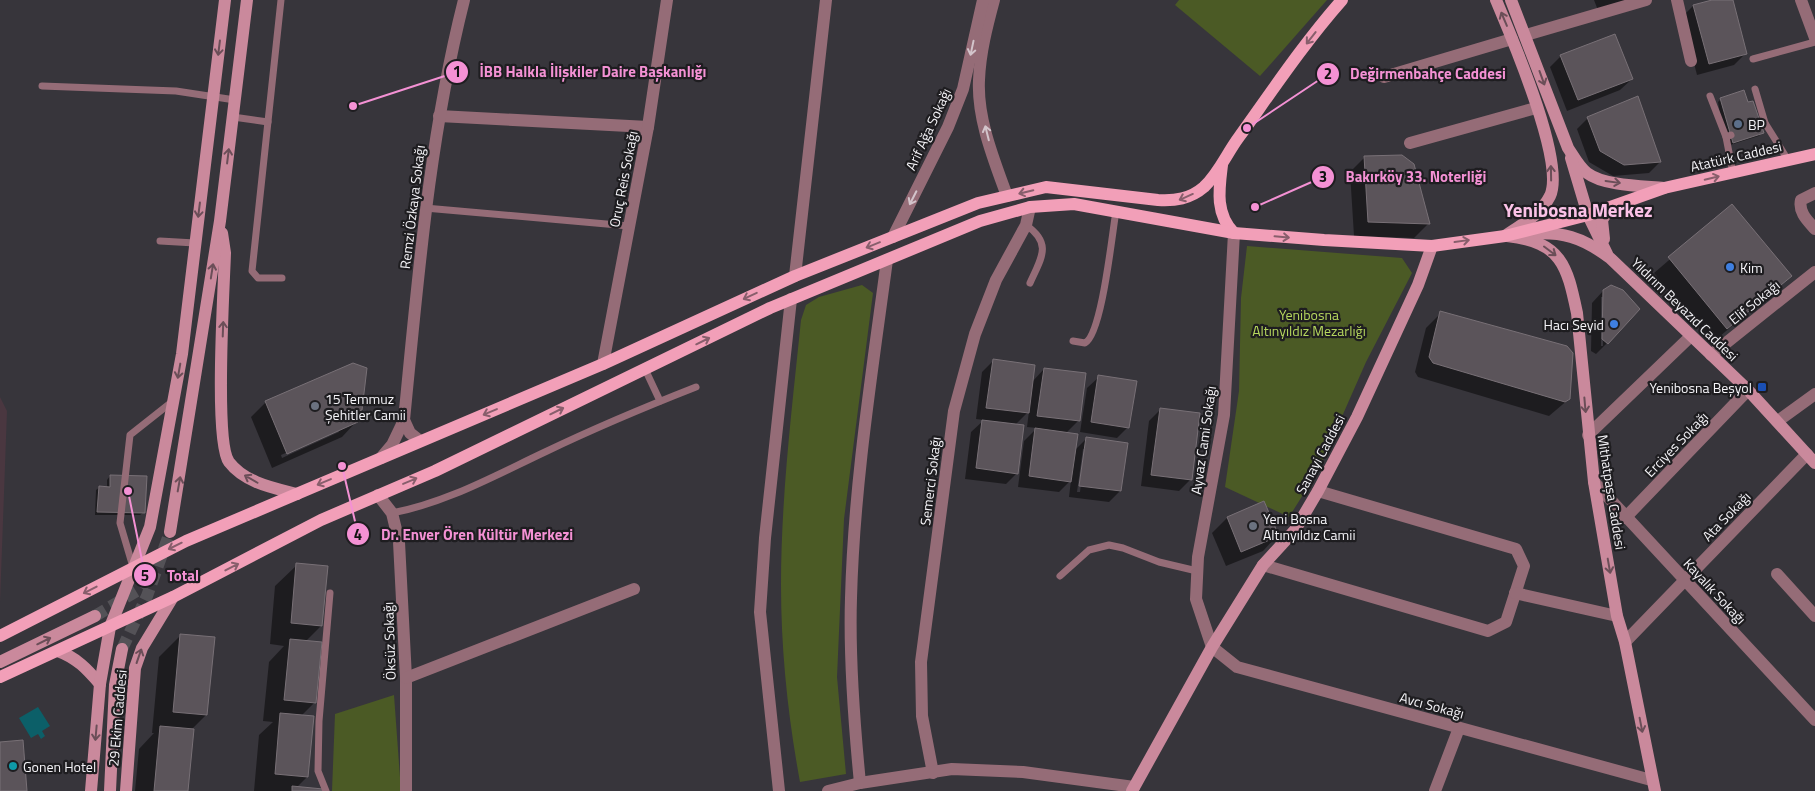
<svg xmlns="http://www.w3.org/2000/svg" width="1815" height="791" viewBox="0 0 1815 791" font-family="'Titillium Web',sans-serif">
<rect width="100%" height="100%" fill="#37353b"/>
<polygon fill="#4a3740" points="0,397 7,411 0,603"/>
<g fill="#4b5a25">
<polygon points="1179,0 1327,0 1260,76 1175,5"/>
<polygon points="1247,246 1402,258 1412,273 1366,362 1318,471 1289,517 1225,487 1239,391 1241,298"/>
<path d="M862,285L873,293L844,519L837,677L846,774L800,782C788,717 781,651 781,585C781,497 792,408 801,320L806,305L819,297Z"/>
<polygon points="394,695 401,791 332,791 335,714"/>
</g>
<polygon fill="#0c5f68" points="38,707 50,726 42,731 45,736 41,739 38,734 31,738 19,718"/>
<g fill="#0007" fill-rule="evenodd">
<polygon points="1594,0 1648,0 1599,13"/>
<polygon points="1717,0 1731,0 1746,53 1734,65 1697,75 1682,17 1693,6"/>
<polygon points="1561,56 1632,79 1620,90 1567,111 1550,67"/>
<polygon points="1721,99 1748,104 1762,132 1759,136 1730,145 1720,114 1718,102"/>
<polygon points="1588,118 1660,162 1649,173 1613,176 1589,162 1577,129"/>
<polygon points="1365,157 1429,223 1414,238 1354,236 1350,172"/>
<polygon points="1732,206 1791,276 1712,343 1654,273"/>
<path d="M1603,291L1607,343L1596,354L1591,351L1592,303ZM1601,297H1604L1603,346H1601Z"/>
<polygon points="1441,313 1569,399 1549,416 1418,377 1415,372 1426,328"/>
<path d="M993,361L1032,382L1044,369L1078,421L1066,433L1074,451L1086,439L1120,491L1109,502L1069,497L1071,480L1059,492L1018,487L1024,441L1037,428L1027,427L1029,411L1015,425L1017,473L1006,484L965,479L971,432L984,420L976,419L982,372ZM1083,449H1085L1080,492H1077Z"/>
<polygon points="1099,377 1128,427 1117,438 1080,432 1087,388"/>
<path d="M266,402L361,409L353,417L356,422L342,437L272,468L251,417ZM339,430V432L282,458L281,455Z"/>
<polygon points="1160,410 1191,479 1179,491 1141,486 1149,421"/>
<polygon points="110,476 144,512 140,515 95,515 96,490 100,487 107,488 107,480"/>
<polygon points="1264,503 1277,536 1263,551 1226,566 1212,533 1227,518"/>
<polygon points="297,565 321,626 305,642 315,702 301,716 312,717 307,777 296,788 321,791 254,791 259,735 273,722 263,721 269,662 284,646 270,644 275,586"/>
<polygon points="181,635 206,715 191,730 186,791 135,791 139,749 154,733 152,733 159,657"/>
</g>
<g fill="#5b545a" stroke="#787076">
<polygon points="1712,0 1733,0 1747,54 1709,64 1693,5"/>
<polygon points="1615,34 1633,79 1578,100 1560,55"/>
<polygon points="1744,90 1748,102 1753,101 1764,133 1733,143 1720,98"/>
<polygon points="1638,96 1661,162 1624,165 1600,151 1587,117"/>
<polygon points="1402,155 1414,164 1430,224 1368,222 1364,156"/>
<polygon points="1732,204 1792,276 1727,329 1668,257"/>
<polygon points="1611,285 1623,290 1640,309 1608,344 1602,339 1603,290"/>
<polygon points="1440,311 1567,346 1573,353 1570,399 1565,402 1433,363 1429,357"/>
<polygon points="993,359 1035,365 1029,413 986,408"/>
<polygon points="353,363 367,368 362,410 352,414 358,422 287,454 265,401"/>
<polygon points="1044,368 1086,373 1080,421 1037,416"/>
<polygon points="1098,375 1137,381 1129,428 1091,422"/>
<polygon points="1160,408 1200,413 1192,480 1151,475"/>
<polygon points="982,420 1024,425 1018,474 976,468"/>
<polygon points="1035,428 1078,434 1071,482 1029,476"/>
<polygon points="1086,437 1128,443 1121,491 1079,486"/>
<polygon points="110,475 147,476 145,513 97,512 99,486 110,487"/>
<polygon points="1264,501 1279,536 1241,552 1227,517"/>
<polygon points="296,563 328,566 322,626 291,623"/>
<polygon points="180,634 215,637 207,715 173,712"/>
<polygon points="290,639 322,642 316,703 284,700"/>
<polygon points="280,713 314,716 308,777 275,774"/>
<polygon points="160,726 194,729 188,791 154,791"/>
<polygon points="23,740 27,791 0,791 0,742"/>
<polygon points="292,786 323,789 323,791 292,791"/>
</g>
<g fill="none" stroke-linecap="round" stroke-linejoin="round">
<g stroke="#545257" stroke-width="12" stroke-dasharray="12 6" stroke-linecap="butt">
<polyline points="95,616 140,589 152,572"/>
<polyline points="122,649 147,596 170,532"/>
</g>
<g stroke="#956c77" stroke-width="7">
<polyline points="281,0 252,271 258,278 282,278"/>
<polyline points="1753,59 1815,42"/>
<polyline points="42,86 176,91 235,100"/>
<polyline points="1755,89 1765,123"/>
<polyline points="1710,96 1726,137"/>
<polyline points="233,117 268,122"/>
<polyline points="1761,124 1765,123 1788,160"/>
<polyline points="1731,135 1726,137 1733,173"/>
<polyline points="425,208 629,226"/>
<path d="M1026,225C1053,244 1041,258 1030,283"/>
<polyline points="160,241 195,243"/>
<path d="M1073,341L1085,343C1102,334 1112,234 1116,211"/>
<polyline points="645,369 660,401"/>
<path d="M392,513C446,503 496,475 545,452C595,428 645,407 696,387"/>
<polyline points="133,567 120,523 130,435 173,401"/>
<polyline points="1060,576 1089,550 1109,545 1123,548 1159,562 1197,571"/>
<polyline points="326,791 318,771 319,721 330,593"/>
</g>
<g stroke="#956c77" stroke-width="12">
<path d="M994,0C987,26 980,53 979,80C977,119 994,160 1007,196"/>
<polyline points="1677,0 1691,61"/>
<polyline points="1801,0 1815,38"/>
<polyline points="1526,35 1646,0"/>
<polyline points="1384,77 1512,39"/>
<polyline points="439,116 648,127"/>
<polyline points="1410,143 1536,108"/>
<path d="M1815,193L1801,200C1798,212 1808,221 1815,229"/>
<polyline points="1234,233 1224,415 1198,557 1196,599 1212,647 1237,667 1651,780"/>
<polyline points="893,237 948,127 963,89 983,0"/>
<polyline points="795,276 826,0"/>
<polyline points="1711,355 1815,272"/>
<polyline points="603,364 648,127 667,0"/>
<polyline points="404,420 410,433 420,441"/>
<polyline points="1778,421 1815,394"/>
<polyline points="1588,435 1691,336"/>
<path d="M381,458L392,445L404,420C418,279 429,138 464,0"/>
<polyline points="1594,482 1815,720"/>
<polyline points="378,495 392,513 399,542 406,678 406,791"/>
<polyline points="1625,518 1748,390"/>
<polyline points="1263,565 1488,631 1506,622 1524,566 1516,549 1318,491"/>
<polyline points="1777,574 1815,616"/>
<polyline points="1515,593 1617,616"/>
<polyline points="1625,642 1807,454"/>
<polyline points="406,678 634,589"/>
<polyline points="933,773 922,716 921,662 954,411 975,334 996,280 1026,225 1030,207"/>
<path d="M860,783C854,722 849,660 851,598C854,485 872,372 887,260"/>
<polyline points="779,791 760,612 765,538 791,299"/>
<polyline points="828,791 860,783 952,769 1023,772 1134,787"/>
<polyline points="1435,791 1459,728"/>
</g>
<g stroke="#ca899c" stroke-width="12">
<path d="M1496,0C1511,36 1566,162 1550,196C1541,214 1521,225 1505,236"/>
<path d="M1511,0L1568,148C1574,157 1579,167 1587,173C1604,186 1643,186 1664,188"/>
<polyline points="1571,158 1588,215 1607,254"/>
<path d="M222,233L225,253C224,287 214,442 229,462C245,483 274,488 297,494"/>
<path d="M1527,234C1562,231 1582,237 1610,258L1748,390L1815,463"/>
<path d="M1507,236C1562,242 1567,266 1577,313L1594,482L1617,616L1625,642L1655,791"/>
<polyline points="1604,239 1602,220 1610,208"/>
<polyline points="170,532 220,221 247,0"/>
<path d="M58,651C77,658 87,669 100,684"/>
<polyline points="0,662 95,616"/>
<polyline points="91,791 100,684 110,627 150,527 182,354 225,0"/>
<polyline points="110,791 115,685 122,649"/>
<polyline points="126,791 135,668 142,648 173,597"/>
<polyline points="1132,791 1212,647 1263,565 1295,530 1318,491 1357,417 1418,285 1432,246"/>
</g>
<g stroke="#f29fb8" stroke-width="12">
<path d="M1222,165C1219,189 1215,214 1234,233"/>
<path d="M0,636L186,541L603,364L795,276L978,203L1046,187L1158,200C1175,201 1190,199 1204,187C1219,173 1227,153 1239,137C1272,91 1304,43 1342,0"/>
<polyline points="0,677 173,597 321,520 435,471 770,308 980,221 1030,207 1074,204 1234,233 1324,240 1432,246 1505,236 1588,215 1664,188 1815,154"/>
</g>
</g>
<defs><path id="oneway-shaft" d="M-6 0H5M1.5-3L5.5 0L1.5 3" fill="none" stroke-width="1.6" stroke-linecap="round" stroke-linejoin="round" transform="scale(1.25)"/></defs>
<g stroke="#6b4e58">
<use href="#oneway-shaft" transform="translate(1504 19) rotate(-113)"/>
<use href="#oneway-shaft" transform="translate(219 48) rotate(97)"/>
<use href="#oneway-shaft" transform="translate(1542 78) rotate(70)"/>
<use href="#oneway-shaft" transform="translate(228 156) rotate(-83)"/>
<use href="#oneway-shaft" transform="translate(1551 173) rotate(-91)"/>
<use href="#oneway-shaft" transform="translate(1613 182) rotate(8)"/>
<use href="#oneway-shaft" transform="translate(199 210) rotate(97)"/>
<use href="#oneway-shaft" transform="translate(1550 251) rotate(37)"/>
<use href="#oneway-shaft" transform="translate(212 271) rotate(-81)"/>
<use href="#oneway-shaft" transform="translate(223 329) rotate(-88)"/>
<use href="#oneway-shaft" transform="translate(179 371) rotate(100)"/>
<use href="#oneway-shaft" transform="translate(1585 405) rotate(85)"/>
<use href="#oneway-shaft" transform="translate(251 479) rotate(-150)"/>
<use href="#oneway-shaft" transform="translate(179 484) rotate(-80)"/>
<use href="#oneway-shaft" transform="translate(1609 566) rotate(80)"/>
<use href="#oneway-shaft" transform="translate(44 641) rotate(-26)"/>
<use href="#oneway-shaft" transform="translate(139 656) rotate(-71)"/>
<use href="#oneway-shaft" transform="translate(1641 725) rotate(79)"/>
<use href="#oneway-shaft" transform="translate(96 733) rotate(95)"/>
</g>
<g stroke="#885e6c">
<use href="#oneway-shaft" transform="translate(1311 38) rotate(128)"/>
<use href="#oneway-shaft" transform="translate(1712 178) rotate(-13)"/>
<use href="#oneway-shaft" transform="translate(1026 192) rotate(167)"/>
<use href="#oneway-shaft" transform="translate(1186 197) rotate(156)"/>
<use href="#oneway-shaft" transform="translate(1282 237) rotate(5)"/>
<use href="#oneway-shaft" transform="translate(1462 241) rotate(-8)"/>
<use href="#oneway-shaft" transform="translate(873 245) rotate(158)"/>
<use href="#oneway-shaft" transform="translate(750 296) rotate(155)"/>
<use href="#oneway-shaft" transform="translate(703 341) rotate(-26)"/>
<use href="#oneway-shaft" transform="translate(557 411) rotate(-26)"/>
<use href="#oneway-shaft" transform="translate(490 412) rotate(157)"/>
<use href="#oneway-shaft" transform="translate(410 481) rotate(-23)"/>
<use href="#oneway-shaft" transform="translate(324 482) rotate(157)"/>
<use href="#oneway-shaft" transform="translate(175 546) rotate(154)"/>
<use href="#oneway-shaft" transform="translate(232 567) rotate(-27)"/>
<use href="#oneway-shaft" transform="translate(90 590) rotate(153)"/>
</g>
<g stroke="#d3c4cb">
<use href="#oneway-shaft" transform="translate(972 48) rotate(102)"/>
<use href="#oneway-shaft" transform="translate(987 133) rotate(-104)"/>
<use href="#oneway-shaft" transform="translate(913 198) rotate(117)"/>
</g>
<circle fill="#5c6f8a" stroke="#1e1d20" stroke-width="2" cx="1738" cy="124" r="5"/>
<g fill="#3f7fe0" stroke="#1e1d20" stroke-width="2">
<circle cx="1730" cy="267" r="5"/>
<circle cx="1614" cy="324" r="5"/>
</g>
<rect fill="#1a4fb4" stroke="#1e1d20" stroke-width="2" x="1757" y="382" width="10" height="10" rx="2.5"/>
<g fill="#6b7280" stroke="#1e1d20" stroke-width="2">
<circle cx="315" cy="406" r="5"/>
<circle cx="1253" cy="526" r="5"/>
</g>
<circle fill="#0f9aa8" stroke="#1e1d20" stroke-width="2" cx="13" cy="766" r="5"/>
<g text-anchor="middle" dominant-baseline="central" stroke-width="4.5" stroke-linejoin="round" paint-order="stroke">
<g font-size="14" fill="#f5f4f8" stroke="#1e1d20" text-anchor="start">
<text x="1748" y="124">BP</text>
<text x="1740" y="267">Kim</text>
<text x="1604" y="324" text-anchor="end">Hacı Seyid</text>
<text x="1752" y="387" text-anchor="end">Yenibosna Beşyol</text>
<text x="325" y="398">15 Temmuz<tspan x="325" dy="16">Şehitler Camii</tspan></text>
<text x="1263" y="518">Yeni Bosna<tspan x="1263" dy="16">Altınyıldız Camii</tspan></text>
<text x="23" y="766">Gonen Hotel</text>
</g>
<g font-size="14" fill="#f5f4f8" stroke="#1e1d20">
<text transform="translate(928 129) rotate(-65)">Arif Ağa Sokağı</text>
<text transform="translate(1736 156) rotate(-13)">Atatürk Caddesi</text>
<text transform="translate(623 179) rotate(-79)">Oruç Reis Sokağı</text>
<text transform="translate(412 207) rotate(-83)">Remzi Özkaya Sokağı</text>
<text transform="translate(1754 302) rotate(-39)">Elif Sokağı</text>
<text transform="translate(1685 309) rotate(44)">Yıldırım Beyazıd Caddesi</text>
<text transform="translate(1203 440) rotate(-82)">Ayvaz Cami Sokağı</text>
<text transform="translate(1676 444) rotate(-46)">Erciyes Sokağı</text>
<text transform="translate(1320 454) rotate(-62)">Sanayi Caddesi</text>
<text transform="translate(930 481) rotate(-83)">Semerci Sokağı</text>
<text transform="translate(1612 492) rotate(81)">Mithatpaşa Caddesi</text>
<text transform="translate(1726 516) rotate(-46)">Ata Sokağı</text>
<text transform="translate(1715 591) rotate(47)">Kayalık Sokağı</text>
<text transform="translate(389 641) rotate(-92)">Öksüz Sokağı</text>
<text transform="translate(1432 705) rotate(15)">Avcı Sokağı</text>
<text transform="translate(117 718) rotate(-85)">29 Ekim Caddesi</text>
</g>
<g font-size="14" fill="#b6d75e" stroke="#1e1d20">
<text x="1309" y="314">Yenibosna<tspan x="1309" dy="16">Altınyıldız Mezarlığı</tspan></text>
</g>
<g font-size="19" font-weight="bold" fill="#fbc2e7" stroke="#1e1d20">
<text x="1578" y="209">Yenibosna Merkez</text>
</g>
</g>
<path fill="none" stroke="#f491d4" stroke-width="2" d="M353 106L457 72M1247 128L1328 74M1255 207L1323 177M342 466L358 534M128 491L145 575"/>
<g fill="#f491d4" stroke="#1e1d20" stroke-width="2">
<circle cx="353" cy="106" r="5"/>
<circle cx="1247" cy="128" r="5"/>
<circle cx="1255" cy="207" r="5"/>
<circle cx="342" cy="466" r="5"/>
<circle cx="128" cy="491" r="5"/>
<circle cx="457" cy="72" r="12"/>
<circle cx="1328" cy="74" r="12"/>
<circle cx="1323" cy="177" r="12"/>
<circle cx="358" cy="534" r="12"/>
<circle cx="145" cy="575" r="12"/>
</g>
<g font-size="15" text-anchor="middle" font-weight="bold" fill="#111">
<text x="457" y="77">1</text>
<text x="1328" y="79">2</text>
<text x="1323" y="182">3</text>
<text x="358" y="540">4</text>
<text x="145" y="581">5</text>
</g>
<g font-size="15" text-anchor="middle" font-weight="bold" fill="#f491d4" stroke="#1e1d20" stroke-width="4.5" stroke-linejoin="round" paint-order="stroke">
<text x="593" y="77">İBB Halkla İlişkiler Daire Başkanlığı</text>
<text x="1428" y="79">Değirmenbahçe Caddesi</text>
<text x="1416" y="182">Bakırköy 33. Noterliği</text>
<text x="477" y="540">Dr. Enver Ören Kültür Merkezi</text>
<text x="183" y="581">Total</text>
</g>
</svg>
